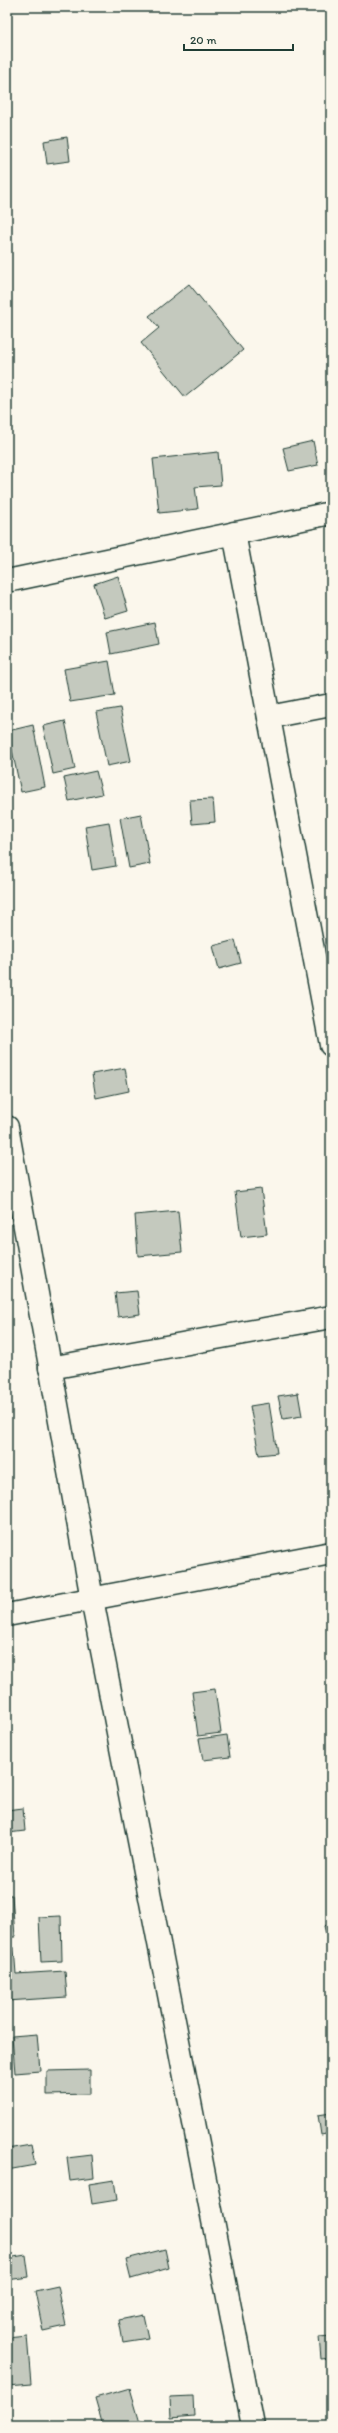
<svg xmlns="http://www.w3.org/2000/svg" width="338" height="2433" viewBox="0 0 338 2433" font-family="Itim,sans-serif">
<rect width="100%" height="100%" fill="#fbf7ec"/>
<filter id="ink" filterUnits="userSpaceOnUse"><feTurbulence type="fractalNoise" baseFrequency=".025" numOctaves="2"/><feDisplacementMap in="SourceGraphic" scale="8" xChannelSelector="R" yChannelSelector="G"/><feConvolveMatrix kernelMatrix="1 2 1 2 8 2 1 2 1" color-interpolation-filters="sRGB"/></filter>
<g filter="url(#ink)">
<g fill="#c4c9be" stroke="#1f3d34">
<polygon points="67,137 70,161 47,164 44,141"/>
<polygon points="189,284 243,350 185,397 141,343 159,328 149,316"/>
<polygon points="313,441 318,465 289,471 283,448"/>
<polygon points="218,452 221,485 195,487 198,509 159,513 153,459"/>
<polygon points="118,576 128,611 105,618 94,584"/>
<polygon points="155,622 159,644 111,654 107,632"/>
<polygon points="109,661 115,695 70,702 64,669"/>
<polygon points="120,708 131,761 107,766 96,712"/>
<polygon points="65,721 75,769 53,774 43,726"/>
<polygon points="33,725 45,787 21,792 8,731"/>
<polygon points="96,771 102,794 69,801 64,778"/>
<polygon points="213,799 215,822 192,824 190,800"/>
<polygon points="141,814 150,864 129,868 120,818"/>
<polygon points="109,822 116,866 92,870 85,826"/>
<polygon points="235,940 241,963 219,969 213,946"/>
<polygon points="125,1068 129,1091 96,1098 92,1074"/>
<polygon points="261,1189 267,1234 241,1237 235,1192"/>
<polygon points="178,1211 182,1252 138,1256 135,1215"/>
<polygon points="137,1291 140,1314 118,1317 115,1293"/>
<polygon points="298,1393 302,1416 283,1419 278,1396"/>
<polygon points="269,1403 277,1453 259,1455 250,1406"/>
<polygon points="215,1689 221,1733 198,1736 192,1692"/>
<polygon points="227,1735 230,1757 203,1760 199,1739"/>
<polygon points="23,1808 25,1831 8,1833 7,1810"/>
<polygon points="7,1895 12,1895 15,1937 7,1937"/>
<polygon points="61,1916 62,1961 41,1962 39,1917"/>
<polygon points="331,1924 331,1946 329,1946 324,1926"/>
<polygon points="14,1948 16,1974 65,1971 67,1997 7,2001 7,1949"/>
<polygon points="37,2034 40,2071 15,2073 12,2036"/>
<polygon points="90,2070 90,2094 47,2095 47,2071"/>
<polygon points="331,2113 331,2133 321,2135 318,2115"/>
<polygon points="31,2145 35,2165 7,2170 7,2149"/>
<polygon points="92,2155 94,2178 70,2181 67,2158"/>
<polygon points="114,2180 117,2200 92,2204 89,2184"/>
<polygon points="165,2249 169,2268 131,2279 126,2259"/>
<polygon points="26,2255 29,2277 7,2280 7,2258"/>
<polygon points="58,2286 66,2326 43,2331 35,2291"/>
<polygon points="143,2315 148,2338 123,2342 119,2320"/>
<polygon points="27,2336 31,2384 7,2386 7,2338"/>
<polygon points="331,2336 331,2358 321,2359 319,2337"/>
<polygon points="130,2388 140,2423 130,2426 103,2426 95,2398"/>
<polygon points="193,2396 194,2416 171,2418 170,2397"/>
</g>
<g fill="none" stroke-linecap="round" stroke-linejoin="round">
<g stroke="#1f3d34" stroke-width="25">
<g id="minor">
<polyline points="234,533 331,1045"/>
<polyline points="7,581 331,513"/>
<polyline points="269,717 331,705"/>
<polyline points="7,1127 92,1599 253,2426"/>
<polyline points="50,1368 331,1317"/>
<polyline points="7,1615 331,1553"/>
</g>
</g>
<use href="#minor" stroke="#fbf7ec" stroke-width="22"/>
</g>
</g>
<rect width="338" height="2433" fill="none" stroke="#fbf7ec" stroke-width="24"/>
<rect x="12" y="12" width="314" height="2409" fill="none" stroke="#1f3d34" stroke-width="1.5" filter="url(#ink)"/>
<path d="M184 44v6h109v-6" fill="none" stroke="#1f3d34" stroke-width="2"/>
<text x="190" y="44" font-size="12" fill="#1f3d34" stroke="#fbf7ec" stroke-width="3" paint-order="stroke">20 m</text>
</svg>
